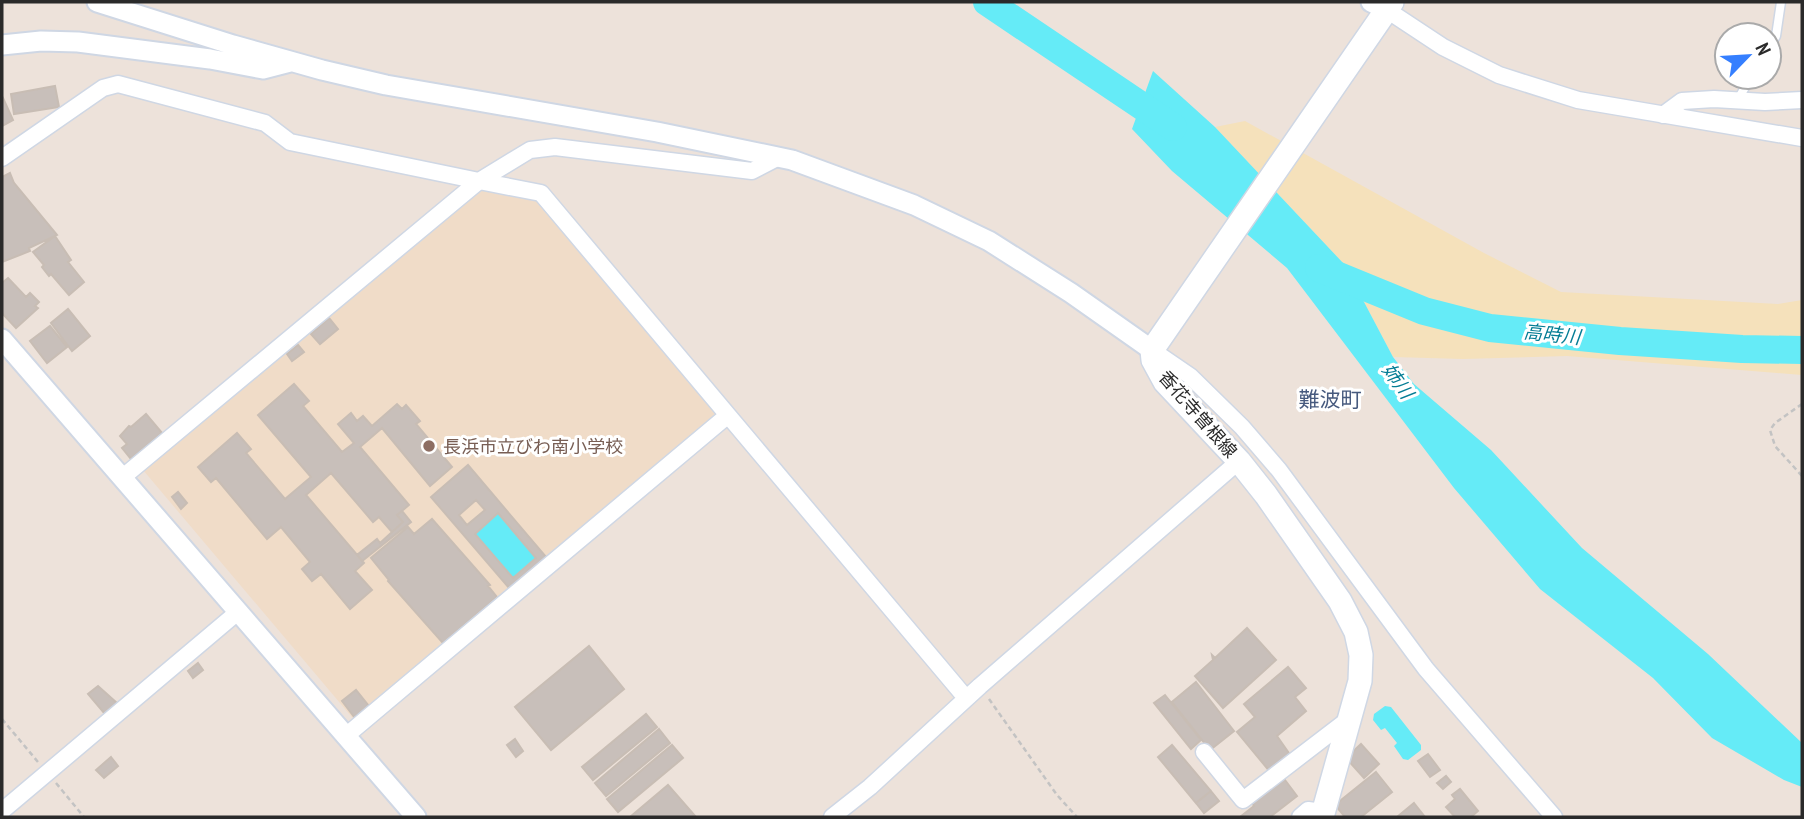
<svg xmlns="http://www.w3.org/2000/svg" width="1804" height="819" font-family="'PT Sans Narrow','Noto Sans JP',sans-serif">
  <rect width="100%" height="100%" fill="#ede2da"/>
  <path fill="#f0dcc8" d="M482,187l53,13 182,212 -1,10 -360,300 -213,-252z"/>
  <path fill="#f5e1bb" d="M1245,121l239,132 77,39 217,12 24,-4v75l-235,-19 -104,3 -70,-2 -49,-93 -129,-137z"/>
  <path fill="#65ebf7" d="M1153,71l62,56 129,137 49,93 21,27 77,66 91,98 126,106 94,89v44l-18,-7 -72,-42 -59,-60 -113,-89 -86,-101 -167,-220 -115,-97 -40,-42z
    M498,513l38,45 -23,20 -38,-44z
    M1385,706l6,1 30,38v5l-13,10 -5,-1 -9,-13 3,-3 -12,-15 -4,2 -8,-10 1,-6z"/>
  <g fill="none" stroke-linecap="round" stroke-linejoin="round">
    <path stroke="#65ebf7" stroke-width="28" d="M987,2l186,125
      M1319,268l105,43 66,17 130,13 122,8 60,1"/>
  </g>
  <path fill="#c8bfba" stroke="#c8bdb4" stroke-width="2" fill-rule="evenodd" d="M55,86l4,21 -45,7 -3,-20z
    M3,98l10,22 -11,6v-27z
    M10,173l4,10 43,52 -28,13 1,3 -28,11v-85z
    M55,236l16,24 -3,2 16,20 -15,13 -18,-21 -2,2 -7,-9 2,-2 -11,-13z
    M8,278l18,19 4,-4 9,9 -4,4 3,2 -22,20 -14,-15v-30z
    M68,309l22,27 -18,15 -21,-28z
    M329,318l9,11 -18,15 -9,-10z
    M50,326l17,21 -20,16 -17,-22z
    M298,345l6,7 -12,9 -5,-7z
    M294,384l15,17 -6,5 39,46 12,-9 -16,-19 13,-11 6,8 6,-5 9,10 25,-22 5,5 4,-4 14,16 -4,3 36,43 -22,19 -48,-58 -22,19 49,58 -12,10 6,7 -11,10 -13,-15 -6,5 -42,-49 -25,22 58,68 -9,8 17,19 -22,19 -29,-35 -9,7 -10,-12 8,-7 -29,-35 -14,12 -51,-61 -5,4 -13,-15 39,-34 14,16 -5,4 39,46 26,-22 -53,-62z
    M146,414l16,19 -31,26 -9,-11 5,-4 -7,-8 9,-10 2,1z
    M468,465l78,92 -36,32 -79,-92zM476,500l9,10 -18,15 -8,-10zM498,513l38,45 -23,20 -38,-44z
    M178,492l9,11 -6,6 -9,-12z
    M402,511l9,11 -49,39 -5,-6 20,-16 3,4 23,-21 -6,-7z
    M432,519l58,66 -2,1 9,11 -54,46 -55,-62 1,-1 -18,-22 37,-31 6,7z
    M1247,628l29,32 -53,48 -28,-32 18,-16 -1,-5 3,3z
    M589,646l35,43 -73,61 -36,-43z
    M198,663l5,7 -10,8 -5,-7z
    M1288,667l18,21 -11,9 11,14 -29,25 14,20 -20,17 -34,-41 18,-15 -11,-13z
    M1196,682l38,49 -24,19 -38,-48z
    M98,686l19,17 -12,11 -17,-20z
    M356,690l13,16 -14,12 -13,-17z
    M1165,695l36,45 -10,9 -37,-46z
    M646,714l11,13 -64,53 -11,-13z
    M659,729l11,14 -64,53 -11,-13z
    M515,739l8,12 -7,6 -9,-12z
    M1361,744l18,20 -15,14 -18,-20z
    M672,745l11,13 -65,54 -11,-13z
    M1172,745l39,46 -15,12 -38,-46z
    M1428,754l12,16 -10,7 -12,-16z
    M111,757l7,9 -14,12 -8,-8z
    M1376,772l16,20 -31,25h-16l-10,-12z
    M1282,776l15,20 -27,21h-30l14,-11 -3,-4z
    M1446,776l5,6 -8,7 -6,-6z
    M668,785l28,32h-66z
    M1460,789l18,22 -7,6h-16l-9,-10 9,-8 -3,-4z
    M1211,791l8,10 -15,12 -8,-10z
    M1414,803l11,14h-28z"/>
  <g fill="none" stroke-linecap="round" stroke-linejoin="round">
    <g stroke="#cfd7e4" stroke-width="11">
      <path id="service" d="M1769,47l7,-11 5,-34
        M1737,101l14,-24"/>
    </g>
    <g stroke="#cfd7e4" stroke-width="19">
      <path id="minor" d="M1387,10l56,37 56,28 79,25 224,38
        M1663,115l19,-14 32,-2 51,3 37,-2
        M2,158l101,-70 15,-4 147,39 25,19 189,39 51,-31 25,-3 197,24 27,-14
        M1152,350l38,26 52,51 37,43 147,199 128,148
        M123,477l356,-296 62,12 425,505
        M347,735l380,-319
        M1204,752l39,48 107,-82
        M2,811l237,-200
        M832,817l38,-30 110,-101 259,-225
        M1300,817l8,-7 15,2"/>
    </g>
    <g stroke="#cfd7e4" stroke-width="23">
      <path id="tertiary" d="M97,2l136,43 89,25 64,15 271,47 135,28 122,45 75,36 82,52 81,57
        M1371,2l16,8
        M2,45l39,-4 37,1 132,17 53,10 27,-7
        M2,339l414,478"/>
    </g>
    <g stroke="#cfd7e4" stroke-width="26">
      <path id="secondary" d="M1322,817l38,-136 1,-26 -5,-23 -16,-31 -74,-106 -27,-34 -74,-79 -12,-22 -1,-10 240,-348"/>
    </g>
    <path stroke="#c3c3c3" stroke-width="2.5" stroke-dasharray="5 3.5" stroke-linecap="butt" d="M1802,404l-27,19 -5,7 5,16 27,30
      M989,699l68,96 20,22
      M2,719l36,43
      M56,783l28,34"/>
    <use href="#service" stroke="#fff" stroke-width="8"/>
    <use href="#minor" stroke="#fff" stroke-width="16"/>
    <use href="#tertiary" stroke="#fff" stroke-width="19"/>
    <use href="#secondary" stroke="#fff" stroke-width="23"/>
  </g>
  <circle fill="#8d6e63" stroke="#fff" stroke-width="2.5" cx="429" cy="446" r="7"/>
  <g text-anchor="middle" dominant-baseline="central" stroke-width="6" stroke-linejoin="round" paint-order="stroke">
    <g font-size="18" fill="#2a2a2a" stroke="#fff">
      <text transform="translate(1198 414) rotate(49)">香花寺曽根線</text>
    </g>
    <g font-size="18" fill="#785e54" stroke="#fff" text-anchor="start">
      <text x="443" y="446">長浜市立びわ南小学校</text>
    </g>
    <g font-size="19" font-style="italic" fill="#057d95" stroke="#fff">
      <text transform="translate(1552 334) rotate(6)">高時川</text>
      <text transform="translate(1398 381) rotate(54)">姉川</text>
    </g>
    <g font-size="21" fill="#475a7e" stroke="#fff">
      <text x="1330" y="399">難波町</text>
    </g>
  </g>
  <rect width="1804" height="819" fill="none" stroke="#2a2a2a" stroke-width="7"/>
  <g transform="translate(1748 56) rotate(65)"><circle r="33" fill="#ffffff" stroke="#aaaaaa" stroke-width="2"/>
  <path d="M0-5L12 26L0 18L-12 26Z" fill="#357fff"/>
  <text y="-10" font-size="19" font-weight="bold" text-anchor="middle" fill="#2a2a2a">N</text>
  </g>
</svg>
